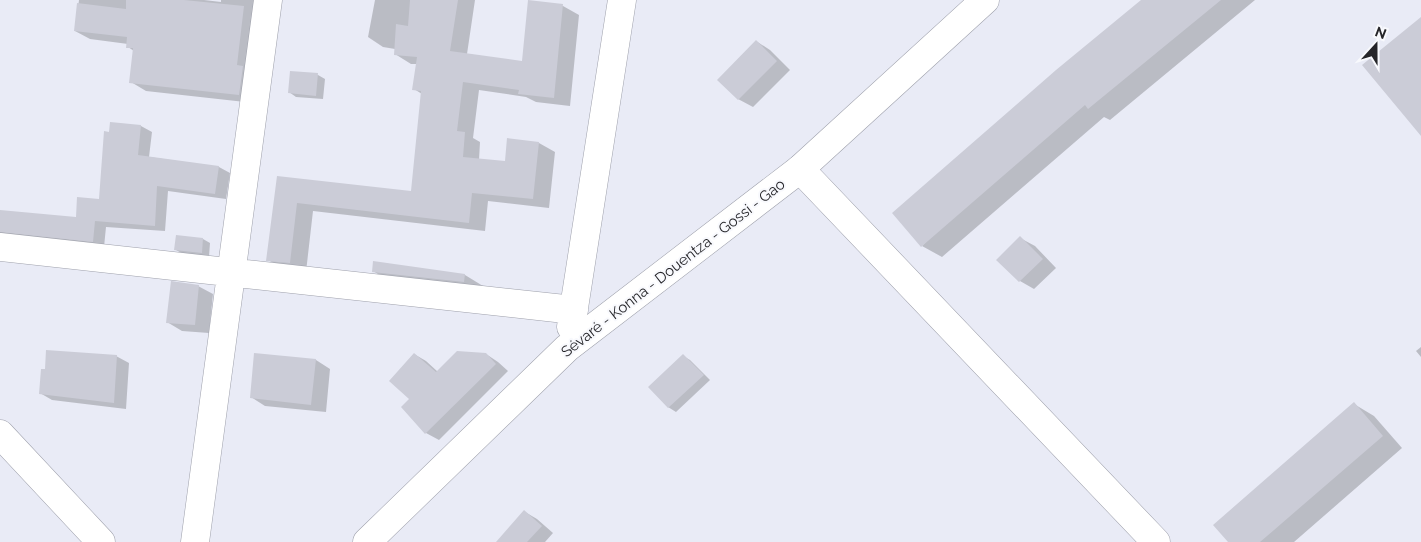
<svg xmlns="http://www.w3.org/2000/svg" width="1421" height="542" font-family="Raleway,sans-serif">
  <rect width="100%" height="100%" fill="#e9ebf6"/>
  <path fill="#0003" d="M79,0h125l17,2v-2h40l-7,103 -108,-12 -15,-9 3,-31 -6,-4v-3l-38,-5 -15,-8z
    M375,0h100l-8,54 56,9 6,-61 34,4 16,9 -9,91 -34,-4 -10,-5 -47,-7 -6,48 7,4 -1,18 27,2 33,-19 16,9 -6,56 -61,-7 -3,30 -172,-20 -7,61 -22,-3 -16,-9 10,-83 134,16 10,-99 -8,-5 3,-25h-6l-16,-10v-5l-12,-2 -15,-10z
    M1143,0h112l-145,120 -6,-3 -162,140 -20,-11z
    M756,41l14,9 20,20 -37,37 -15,-8z
    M291,72l27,3 7,4 -2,20 -27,-2 -7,-5z
    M111,123l30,3 11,6 -3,25 70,10 11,6 -4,26 -58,-8 -3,40 -59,-4 -2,20 -104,-8v-28l77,7 23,-18z
    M1020,238l15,8 21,22 -22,21 -14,-8z
    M203,239l7,4 -1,14 -26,-3 -7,-4z
    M373,271l92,4 18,11 -1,6 -91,-10z
    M198,286l15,8 -4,39 -27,-2 -15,-9z
    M1421,347v10l-5,-6z
    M256,354l60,6 14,9 -4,43 -61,-6 -14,-9z
    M414,354l12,7 12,11 48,-18 12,8 10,9 -69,69 -13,-7 -15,-34z
    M116,356l13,7 -3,46 -74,-9 -12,-7z
    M683,356l7,4 20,20 -34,32 -8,-5z
    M1354,404l20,12 28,32 -108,94h-64z
    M525,512l12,7 16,14 -8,9h-47z"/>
  <path fill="#cbccd7" d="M126,0h58l60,6 -7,59 6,1 -4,29 -110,-12 4,-35h-7l1,-11 -53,-6 3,-28 49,6z
    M410,0h48l-8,51 72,10 6,-61 35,4 -9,94 -36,-4 1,-4 -56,-8 -6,49 8,1 -2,25 42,4 2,-23 32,4 -6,57 -61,-6 -3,30 -172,-20 -7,60 -24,-2 11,-85 134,15 10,-100 -9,-1 5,-33 -23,-2 2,-31 12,2z
    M1141,0h80l-133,109 -3,-4 -164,142 -29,-34 164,-143z
    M1421,17v119l-59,-71z
    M756,40l21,21 -39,39 -21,-20z
    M290,71l28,2 -2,23 -28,-3z
    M110,122l31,3 -3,30 81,11 -4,28 -58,-8 -2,40 -60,-5 -2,21 -93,-10v-22l76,7 1,-20 22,2 5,-68 5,1z
    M176,235l27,3 -1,15 -28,-3z
    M1020,236l23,23 -24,23 -23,-22z
    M373,261l92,13 -1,8 -92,-10z
    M171,281l28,4 -4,40 -29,-2z
    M46,350l71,5 -3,48 -75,-9 2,-25h4z
    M457,351l29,2 10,11 -71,70 -24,-27 8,-8 -20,-18 25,-28 22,19z
    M254,353l62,6 -5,46 -61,-7z
    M683,354l21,21 -36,33 -20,-21z
    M1354,402l29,34 -123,106h-32l-15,-17z
    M524,510l18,16 -15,16h-31z"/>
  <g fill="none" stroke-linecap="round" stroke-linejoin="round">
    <g stroke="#9ea0ab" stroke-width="29">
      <path id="minor" d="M800,169l356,373
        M0,247l574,63
        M571,327l51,-327
        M0,434l101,108
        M195,542l73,-542"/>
    </g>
    <g stroke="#9ea0ab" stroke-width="29">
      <path id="major" d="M367,542l200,-194 233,-179 185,-169"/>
    </g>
    <use href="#minor" stroke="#fff" stroke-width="28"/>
    <use href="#major" stroke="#fff" stroke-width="28"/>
  </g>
  <g text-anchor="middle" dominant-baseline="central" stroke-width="4" stroke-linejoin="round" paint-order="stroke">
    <g font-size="15" fill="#252529" stroke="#f8f9fd">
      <text transform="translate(673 268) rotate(-38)">Sévaré - Konna - Douentza - Gossi - Gao</text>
    </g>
  </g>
  <g transform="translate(1376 45) rotate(21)" stroke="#f8f9fd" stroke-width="4" paint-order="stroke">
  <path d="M0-4L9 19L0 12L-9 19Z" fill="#252529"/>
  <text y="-8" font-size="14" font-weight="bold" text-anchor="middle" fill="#252529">N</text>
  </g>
</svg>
